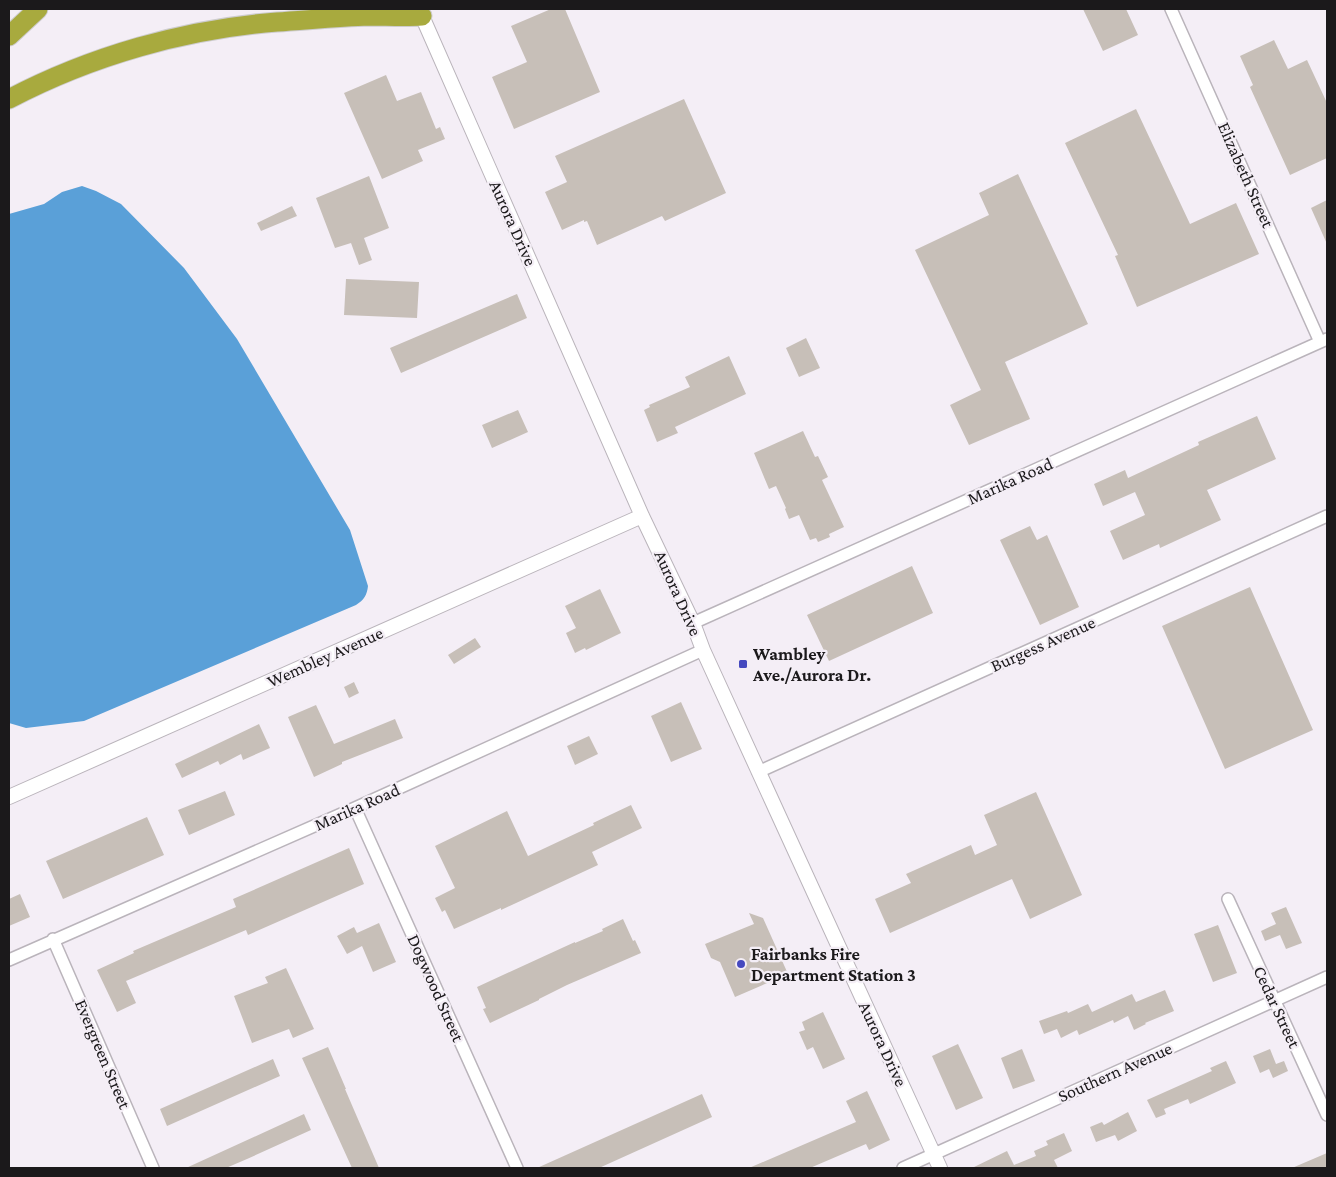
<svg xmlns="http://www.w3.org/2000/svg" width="1336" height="1177" font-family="'Crimson Pro',serif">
  <rect width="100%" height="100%" fill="#f4eef6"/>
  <path fill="#5aa0d8" d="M82,186l14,5 25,13 63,64 53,71 113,191 18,56c-1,9 -4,14 -12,19l-272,116 -58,7 -17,-5v-509l35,-10 18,-12z"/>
  <path fill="#c7bfb8" d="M551,9h14l35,83 -86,37 -22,-52 35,-15 -16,-36z
    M1083,9h43l12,26 -35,16z
    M1274,40l14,29 19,-9 20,43v55l-37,17 -40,-88 3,-2 -13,-29z
    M386,75l11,26 24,-9 15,37 4,-2 5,12 -27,11 5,11 -41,18 -38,-86z
    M684,99l42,94 -61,28 -3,-5 -65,29 -10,-24 -3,1v-2l-22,10 -17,-38 22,-10 -12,-26z
    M1136,109l54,115 46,-21 23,51 -122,53 -22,-51 3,-1 -53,-112z
    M1018,174l70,150 -83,38 25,57 -61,26 -19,-40 31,-15 -66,-140 74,-35 -10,-22z
    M369,176l20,52 -25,10 8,22 -13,5 -8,-22 -16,5 -19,-50z
    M1327,200v44l-16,-36z
    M292,206l5,10 -36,15 -4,-8z
    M346,279l73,3 -2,36 -73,-3z
    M517,294l10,24 -126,55 -11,-25z
    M806,338l14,30 -21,9 -13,-29z
    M729,356l17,38 -71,33 3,6 -21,9 -13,-32 6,-3 -1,-2 41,-18 -5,-10z
    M518,410l10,22 -36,16 -10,-23z
    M1257,416l19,43 -69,31 14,30 -61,28 -1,-4 -36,16 -13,-29 35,-16 -10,-23 -32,14 -9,-22 31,-14 3,8 71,-33 -1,-3z
    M803,431l12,26 3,-1 10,21 -6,3 22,47 -15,7 1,3 -12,5 -2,-4 -6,2 -11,-25 -10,4 -4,-10 1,-1 -10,-22 -7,3 -15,-36z
    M1030,526l7,14 10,-5 32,72 -39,18 -40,-85z
    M912,566l21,47 -104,48 -22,-46z
    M1250,587l63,143 -88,39 -63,-143z
    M600,589l21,44 -35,17 -1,-2 -10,5 -9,-20 10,-5 -11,-22z
    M475,638l6,9 -27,17 -6,-9z
    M354,682l5,11 -10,5 -5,-11z
    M681,702l21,47 -31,13 -20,-46z
    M316,705l18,39 61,-25 8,19 -61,24v2l-28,13 -26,-60z
    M259,724l11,24 -27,12 -2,-6 -21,11 -2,-4 -36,17 -7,-14z
    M589,736l9,18 -23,11 -8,-19z
    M225,791l10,24 -46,20 -11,-25z
    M1036,792l46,103 -52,24 -18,-40 -122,54 -15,-34 36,-16 -5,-9 65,-29 4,10 22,-10 -13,-30z
    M631,805l11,23 -50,24 6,13 -97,45v-2l-47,21 -9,-19 -3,2 -7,-14 20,-10 -20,-42 72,-35 21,45 66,-31 -1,-2z
    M147,817l17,38 -101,44 -17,-38z
    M349,848l15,36 -116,51 -2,-5 -120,51 10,22 -19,9 -20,-42 37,-17 -1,-2 103,-44 -3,-8z
    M20,894l10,23 -21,9v-27z
    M1286,907l16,36 -16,6 -6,-14 -15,6 -4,-10 15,-7 -5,-11z
    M749,913l14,5 25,56 -53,23 -15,-35 -9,-4 -6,-14 49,-20z
    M623,919l10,22 2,-1 6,13 -74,32 -28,14v1l-49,23 -7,-14 3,-1 -9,-21 98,-45v1l28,-12 -1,-2z
    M379,923l17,39 -23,10 -11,-26 -15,8 -10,-18 17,-9 3,6z
    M1218,925l19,48 -24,9 -19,-48z
    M286,968l28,61 -21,9 -4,-9 -37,14 -18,-47 34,-13 -3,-6z
    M1165,990l9,21 -29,12 1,1 -12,6 -6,-14 -14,7 -1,-3 -34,15 -2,-5 -16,8 -4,-9 -13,5 -5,-13 28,-10 1,2 20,-9 4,8 40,-18 4,8z
    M823,1012l22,47 -22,10 -10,-22 -6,3 -8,-18 6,-2 -3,-8z
    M958,1044l25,54 -27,12 -24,-54z
    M328,1047l18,42h-1l34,79h-27l-50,-110z
    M1022,1049l13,32 -22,8 -12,-31z
    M1270,1049l6,15 8,-3 4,10 -15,7 -4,-9 -9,4 -7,-17z
    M273,1059l7,17 -113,50 -7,-17z
    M1226,1061l10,22 -46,21 -2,-5 -24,10 2,5 -10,4 -9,-18 65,-29 -2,-3z
    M867,1091l23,49 -21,10 -3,-6 -56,24h-61l107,-46 -10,-21z
    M702,1094l10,23 -113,51h-62z
    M1128,1112l9,19 -19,10 -3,-6 -19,7 -6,-15 12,-5 2,3z
    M304,1114l7,16 -64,29 -21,9h-40z
    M1064,1133l8,18 -18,9 4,8h-86l35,-17 7,14 22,-9 -2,-5 14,-6 -2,-4z
    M1327,1153v15h-35z"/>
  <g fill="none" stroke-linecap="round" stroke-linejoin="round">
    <g stroke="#bab4bb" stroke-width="14">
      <path id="minor" d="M1171,9l149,333
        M693,623l634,-284
        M758,772l569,-256
        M355,808l162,360
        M1228,899l99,216
        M53,939l100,229
        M9,960l346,-152 348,-158
        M903,1168l424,-191"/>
    </g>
    <g stroke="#bab4bb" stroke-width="16">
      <path id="tertiary" d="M422,16l220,500 51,107 10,27 237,518
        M9,797l633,-281"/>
    </g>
    <g stroke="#cdcccd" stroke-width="21">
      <path id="trunk" d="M9,36l29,-27
        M9,99c82,-43 176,-70 268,-77 31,-2 61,-5 92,-6 17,0 35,1 53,0"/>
    </g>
    <use href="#minor" stroke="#fff" stroke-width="11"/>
    <use href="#tertiary" stroke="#fff" stroke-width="14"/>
    <use href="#trunk" stroke="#a8aa3e" stroke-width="19"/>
  </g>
  <g fill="#4549bf" stroke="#f4eef6" stroke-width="2">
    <rect x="738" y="659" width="10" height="10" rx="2.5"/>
    <circle cx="741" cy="964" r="5"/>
  </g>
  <g text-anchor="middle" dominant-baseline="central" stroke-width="4.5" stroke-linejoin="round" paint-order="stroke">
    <g font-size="18" fill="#1b191b" stroke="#f4eef6">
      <text transform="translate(1246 175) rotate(66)">Elizabeth Street</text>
      <text transform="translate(513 223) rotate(66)">Aurora Drive</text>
      <text transform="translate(1010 481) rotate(-24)">Marika Road</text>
      <text transform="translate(678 593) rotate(66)">Aurora Drive</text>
      <text transform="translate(1043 644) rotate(-24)">Burgess Avenue</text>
      <text transform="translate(325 657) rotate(-24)">Wembley Avenue</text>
      <text transform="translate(357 807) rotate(-24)">Marika Road</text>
      <text transform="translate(436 988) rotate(66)">Dogwood Street</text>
      <text transform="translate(1277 1007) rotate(65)">Cedar Street</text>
      <text transform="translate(883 1044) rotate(65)">Aurora Drive</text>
      <text transform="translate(103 1054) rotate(67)">Evergreen Street</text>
      <text transform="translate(1115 1072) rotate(-24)">Southern Avenue</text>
    </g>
    <g font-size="18" font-weight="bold" fill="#1b191b" stroke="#f4eef6" text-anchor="start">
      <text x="753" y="654">Wambley<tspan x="753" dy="21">Ave./Aurora Dr.</tspan></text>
      <text x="751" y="954">Fairbanks Fire<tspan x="751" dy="21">Department Station 3</tspan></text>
    </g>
  </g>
  <rect width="1336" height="1177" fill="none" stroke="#1b191b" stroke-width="20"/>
</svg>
